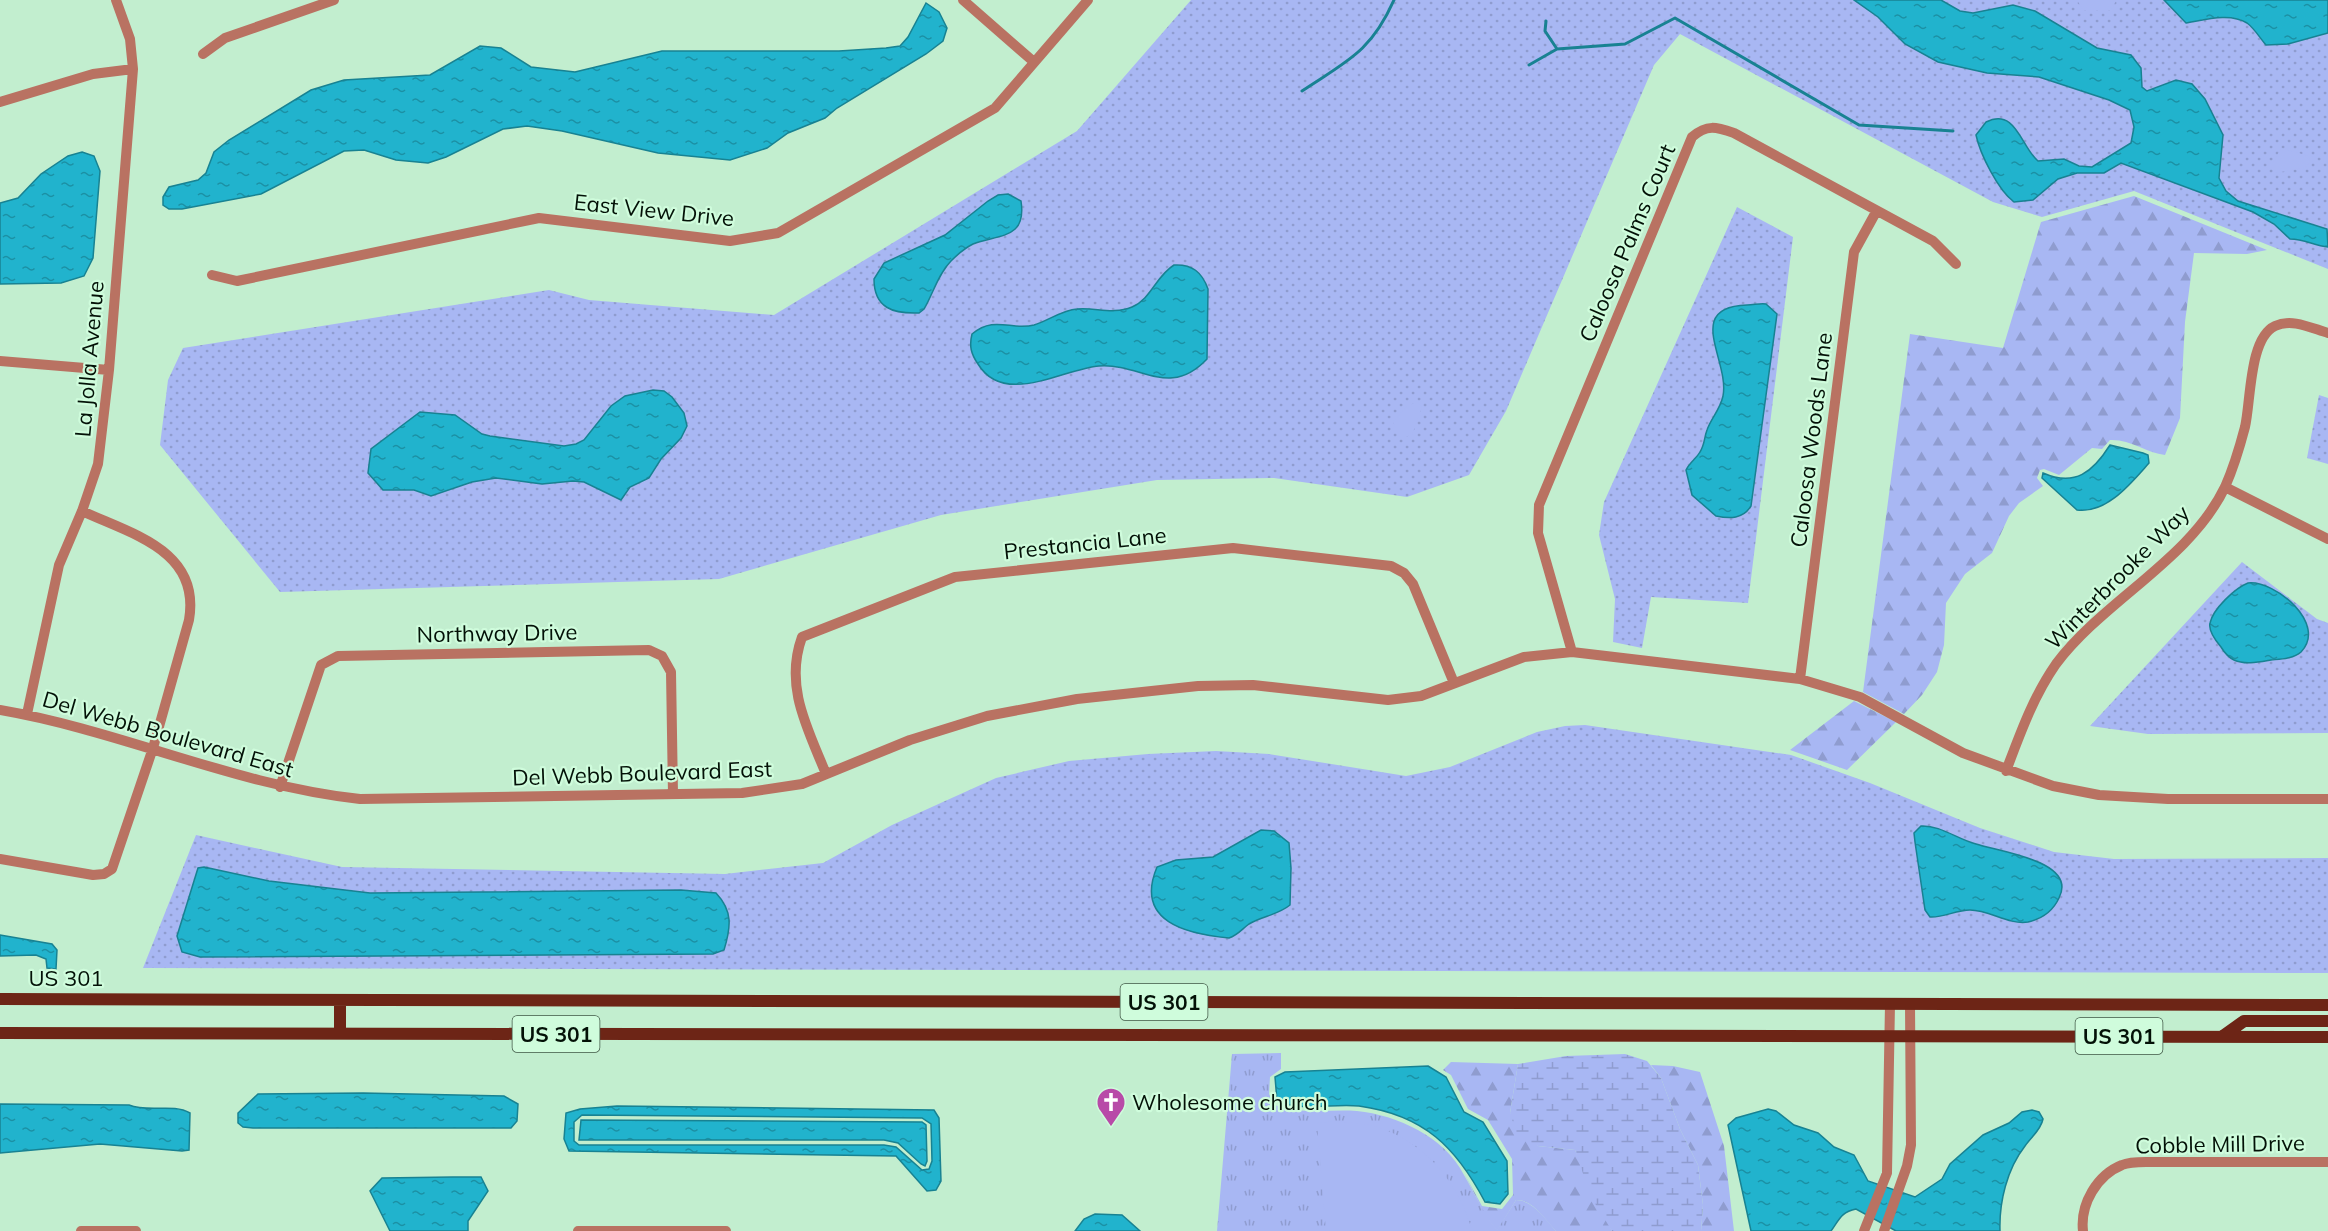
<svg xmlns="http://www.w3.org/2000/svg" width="2328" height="1231" font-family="Mulish,sans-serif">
  <defs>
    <pattern id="grass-dots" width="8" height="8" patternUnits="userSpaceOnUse" patternTransform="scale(1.5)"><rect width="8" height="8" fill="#a8b7f3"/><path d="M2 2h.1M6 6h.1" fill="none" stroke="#8f9ccf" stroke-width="1.8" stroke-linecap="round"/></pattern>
    <pattern id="forest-firs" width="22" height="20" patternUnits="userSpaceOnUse" patternTransform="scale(1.5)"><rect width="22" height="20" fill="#a8b7f3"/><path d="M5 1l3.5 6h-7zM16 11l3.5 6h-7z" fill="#8f9ccf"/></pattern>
    <pattern id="wetland-marsh" width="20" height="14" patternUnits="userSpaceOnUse" patternTransform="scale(1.5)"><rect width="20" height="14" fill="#a8b7f3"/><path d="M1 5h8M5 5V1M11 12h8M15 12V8" fill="none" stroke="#8f9ccf"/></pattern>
    <pattern id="park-tufts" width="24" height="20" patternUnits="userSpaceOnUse" patternTransform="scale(1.5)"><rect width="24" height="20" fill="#a8b7f3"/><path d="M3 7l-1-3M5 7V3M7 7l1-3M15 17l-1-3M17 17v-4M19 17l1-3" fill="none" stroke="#8f9ccf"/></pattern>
    <pattern id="water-ripples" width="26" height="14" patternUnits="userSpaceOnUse" patternTransform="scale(1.5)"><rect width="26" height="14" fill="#21b3cd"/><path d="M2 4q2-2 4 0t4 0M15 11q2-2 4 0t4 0" fill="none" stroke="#1b90a4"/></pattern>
  </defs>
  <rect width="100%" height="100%" fill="#c2eecf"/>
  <path fill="url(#grass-dots)" d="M1191,0h1137v269l-194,-78 -92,26 -49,-15 -313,-168 -26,31 -148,346 -37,64 -62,22 -133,-19 -117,2 -216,35 -222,64 -439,13 -120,-147 8,-65 15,-32 366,-58 40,10 185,15 303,-184z
    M1737,207l56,30 -45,366 -97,-6 -9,51 -29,-6 2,-43 -16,-64 5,-33z
    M2319,395l9,3v66l-21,-6z
    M2242,562l75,57 11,4v110l-180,1 -58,-8z
    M1585,725l206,30 79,28 110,45 74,24 60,7 214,-1v115l-2185,-5 53,-133 146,32 383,7 98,-11 69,-38 104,-47 73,-17 79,-7 68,-3 53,3 137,22 44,-9 87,-35 28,-6z"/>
  <path fill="url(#forest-firs)" d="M2134,196l133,54 -20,4 -53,-1 -9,69 -5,96 -15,37c-18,-2 -35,-16 -55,-15l-8,9 -10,-1 -33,27 -15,-6 -4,1 -3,8 6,8 -24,17 -10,13 -17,37 -27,21 -19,29 -2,42 -7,27 -15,23 -18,19 -41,-22 47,-358 93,14 38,-126z
    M1854,701l42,21 -49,48 -57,-20z
    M1451,1062l67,2 -8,49 28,33 37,4 37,81h-56c-11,-11 -23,-32 -40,-31l-19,31 -12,-16 -21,-42 18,33 20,3 11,-14 -1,-36 -24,-39 -20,-11 -17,-34 -8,-5z
    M1651,1065l22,1 27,6 24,74 10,85h-33l2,-26 -5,-40 -18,-36 -19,-51z"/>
  <path fill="url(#wetland-marsh)" d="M1625,1054l22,7 14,17 19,51 18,36 5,40 -2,26h-89l-21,-34 -16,-47 -37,-4 -20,-8 -8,-25 8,-49 48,-8z"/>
  <path fill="url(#park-tufts)" d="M1281,1053v16l-11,8 -1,17 6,11c26,10 54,4 82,6 40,4 88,26 107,64 11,19 19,38 33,55l19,-30c17,0 29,19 40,31h-339l15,-177z"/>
  <path fill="#a8b7f3" d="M2077,0h38l1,1 -5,9h-28z
    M2281,148l28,8 1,7 -6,5 -29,5 -2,-10z
    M1417,402l5,5 -10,28 -8,2 -8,-8 -3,-7 14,-16z
    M1337,1121c12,2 25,2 37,5 49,14 86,57 98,105h-146l-9,-108z"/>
  <path fill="url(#water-ripples)" stroke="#188292" stroke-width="1.5" fill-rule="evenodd" d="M1854,0h87l19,11 13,2 40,-8 22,6 62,37 34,7 10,13 1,19 5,4 29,-11 16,4 13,15 18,36 -4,43 7,13 12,10 89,28 1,18c-14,-1 -23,-8 -38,-8l-16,-15 -21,-12 -132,-49 -17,10h-27l-19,6 -25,21 -19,2c-16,-12 -34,-48 -38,-67l10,-13c30,-15 35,25 52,39l26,-2 15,7 13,1 39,-24 3,-16 -4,-17 -21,-10 -70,-23 -52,-4 -49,-11 -33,-18 -27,-27z
    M2164,0h164v33l-40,11 -22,1c-6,-7 -12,-17 -19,-22 -17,-11 -43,-3 -61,0z
    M926,3l13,9 8,16 -4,13 -17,13 -89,54 -12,10 -37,15 -21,15 -37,12 -72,-7 -96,-22 -35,-5 -24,3 -57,28 -18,6 -32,-3 -32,-10 -20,1 -83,43 -79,15h-13l-6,-4v-8l6,-10 29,-7 8,-7 8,-21 15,-12 82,-50 33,-10 86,-5 50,-29 21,2 30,19 44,5 87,-21h177l47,-3 14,-2 8,-9z
    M82,152l12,4 6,15 -7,87 -9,18 -23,7 -61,1v-81l18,-5 23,-24 27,-18z
    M1008,194l13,7c6,39 -23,33 -48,43 -8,4 -15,10 -22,17 -13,13 -18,33 -27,48l-5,4c-26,1 -45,-5 -45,-34l10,-16 61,-28 43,-34 10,-6z
    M1174,265c18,-1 28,7 34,24l-1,70c-38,40 -65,4 -108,7 -36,3 -95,41 -121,-2 -7,-10 -9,-18 -6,-30 23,-19 39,-3 62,-9 14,-4 28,-15 43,-16 18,-2 36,6 55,-2 19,-8 24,-31 42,-42z
    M1766,304l11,10 -26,192c-8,13 -21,13 -35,10l-24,-21 -6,-25c4,-8 10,-11 14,-18 5,-8 4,-14 7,-22 4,-12 13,-20 16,-34 7,-35 -40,-89 24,-91 7,0 13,-2 19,-1z
    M653,390l11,1 8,6 12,16 3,13 -6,12 -20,21 -12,19 -19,9 -9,13 -37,-18 -11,-1 -31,3 -46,-6 -24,4 -41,14 -17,-6h-31l-15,-17 3,-24 49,-37 35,3 27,19 8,2 74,10 12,-2 8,-4 27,-34 14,-10z
    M2110,445l33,8 5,2 1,8c-17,19 -42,51 -72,47l-35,-32 1,-5c32,14 50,-1 67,-28z
    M2248,583c27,-3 80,41 53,69 -8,7 -20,7 -30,8 -12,2 -26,5 -37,0 -6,-3 -10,-8 -13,-13 -5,-6 -13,-16 -11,-24 3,-14 25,-35 38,-40z
    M1921,826c19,-1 36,13 55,18 24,8 102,17 83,54 -6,13 -18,21 -31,24 -20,3 -38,-12 -58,-12 -14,0 -27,8 -40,7l-5,-7 -10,-68 -1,-9z
    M1261,830l13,1 15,12 2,25 -1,37c-12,10 -28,11 -41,19 -7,5 -11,11 -20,14 -42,-4 -95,-16 -72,-71l19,-7 37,-3z
    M204,867l65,14 101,12 311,-3 35,3c17,18 15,34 8,57l-11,4 -513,3 -18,-5 -5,-16 21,-68z
    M0,935l52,9 5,6 -1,19 -9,-1 -1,-9 -10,-4 -36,1z
    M1428,1066l18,11 18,35 19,10 24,39 1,33 -8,10 -15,-2c-29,-55 -61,-87 -126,-96 -27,-3 -56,6 -82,-5l-2,-24 10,-5z
    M363,1093l141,3 14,8 -1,17 -6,7h-258l-10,-1 -5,-4v-10l20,-19z
    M0,1104l129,1c20,8 43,-2 61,8l-1,37 -7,1 -82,-7 -100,9z
    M617,1106l317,4 5,8 2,63 -5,9 -9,1 -31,-35 -327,-5 -5,-12 2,-26 14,-4zM582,1115l340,3 9,6 1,37 -3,8 -7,1 -26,-23 -12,-2h-305l-5,-4v-19z
    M1768,1109l8,2 18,14 24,8 16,14 20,8 14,26 47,16 27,-18 8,-15 33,-29 26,-12 13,-11 10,-2 7,2 4,7c-2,11 -12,18 -18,27 -18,23 -26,56 -25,85h-104l-40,-22c-15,3 -17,11 -25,22h-80l-23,-106 8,-7z
    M581,1120l341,2 4,3 1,36 -2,5 -4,-2 -23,-21 -14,-3h-305z
    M453,1177h28l7,14 -20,30v10h-78l-20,-40 12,-13z
    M1095,1214l27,1 18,16h-65l9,-12z"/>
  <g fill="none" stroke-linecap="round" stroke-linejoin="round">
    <path stroke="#188292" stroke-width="3" d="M1546,21l-1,10 12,18
      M1529,65l28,-16 68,-5 50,-26 184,107 94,6
      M1302,91c45,-30 69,-39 92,-91"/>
    <path stroke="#b97262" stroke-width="10" d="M963,0l71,62
      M203,54l22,-16 109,-38
      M0,102l93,-28 40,-5
      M212,275l25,6 302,-63 191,23 48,-8 217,-125 93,-108
      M0,361l109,9
      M2225,487l103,52
      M1572,652l-34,-119 1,-28 153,-368c15,-13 24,-10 42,-4l199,108 23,23
      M1800,679l54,-427 22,-40
      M0,710c122,21 237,76 360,89l382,-6 60,-9 108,-44 77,-24 90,-17 121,-13 55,-1 135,15 33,-4 103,-39 48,-5 228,27 60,18 103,56 90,33 46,9 69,4h160
      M27,714l32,-149 23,-54 16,-47 11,-94 24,-301 -3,-30 -14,-39
      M2006,771c14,-37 27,-74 50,-107 48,-64 134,-104 169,-177 8,-18 15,-41 20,-60 6,-26 4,-89 30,-101 17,-8 36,2 53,7
      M826,774c-18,-45 -42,-87 -24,-137l153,-60 278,-29 158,18 13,7 9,11 41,99
      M280,787l41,-122 17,-9 311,-6 13,6 9,16 2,122
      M0,859l93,16 11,-1 8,-5 41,-121 36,-128c12,-70 -58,-86 -107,-109
      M81,1231h55
      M578,1231h148
      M1864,1231l23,-58 3,-169
      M1884,1231l23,-65 4,-21 -1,-141
      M2083,1231c-3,-27 14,-56 39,-66 7,-3 16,-3 24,-3h182"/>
    <path stroke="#6d2516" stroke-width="12" d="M0,999l2328,6
      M0,1033l2328,4
      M340,1033v-33
      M2223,1036l21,-15h84"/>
  </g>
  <defs>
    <g id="church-pin" transform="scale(1.5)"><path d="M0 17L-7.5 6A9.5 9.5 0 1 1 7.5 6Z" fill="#b84aa8" stroke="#cffcdc"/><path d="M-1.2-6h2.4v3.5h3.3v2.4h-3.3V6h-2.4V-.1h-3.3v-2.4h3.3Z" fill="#fff"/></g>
  </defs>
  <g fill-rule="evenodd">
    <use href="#church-pin" x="1111" y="1102"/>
  </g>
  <g text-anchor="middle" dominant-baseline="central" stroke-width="4.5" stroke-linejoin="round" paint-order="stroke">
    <g fill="#cffcdc" stroke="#405847" stroke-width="1.5">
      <rect x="1120.5" y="984" width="87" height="36" rx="4.5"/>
      <rect x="512.5" y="1016" width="87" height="36" rx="4.5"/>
      <rect x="2075.5" y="1018" width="87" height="36" rx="4.5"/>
    </g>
    <g font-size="21" font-weight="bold" fill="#031107">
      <text x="1164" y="1002">US 301</text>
      <text x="556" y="1034">US 301</text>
      <text x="2119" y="1036">US 301</text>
    </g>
    <g font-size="22" fill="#031107" stroke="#cffcdc">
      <text transform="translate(654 210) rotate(6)">East View Drive</text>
      <text transform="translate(1627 243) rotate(-67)">Caloosa Palms Court</text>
      <text transform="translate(89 359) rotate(-85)">La Jolla Avenue</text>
      <text transform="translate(1811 440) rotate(-83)">Caloosa Woods Lane</text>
      <text transform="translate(1085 543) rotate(-6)">Prestancia Lane</text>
      <text transform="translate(2117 577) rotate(-45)">Winterbrooke Way</text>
      <text transform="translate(497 633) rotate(-1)">Northway Drive</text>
      <text transform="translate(168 734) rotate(16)">Del Webb Boulevard East</text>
      <text transform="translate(642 773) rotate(-2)">Del Webb Boulevard East</text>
      <text x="66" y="978">US 301</text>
      <text transform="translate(2220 1144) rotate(-1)">Cobble Mill Drive</text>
    </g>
    <g font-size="22" fill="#031107" stroke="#cffcdc" text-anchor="start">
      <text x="1132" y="1102">Wholesome church</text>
    </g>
  </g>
</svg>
